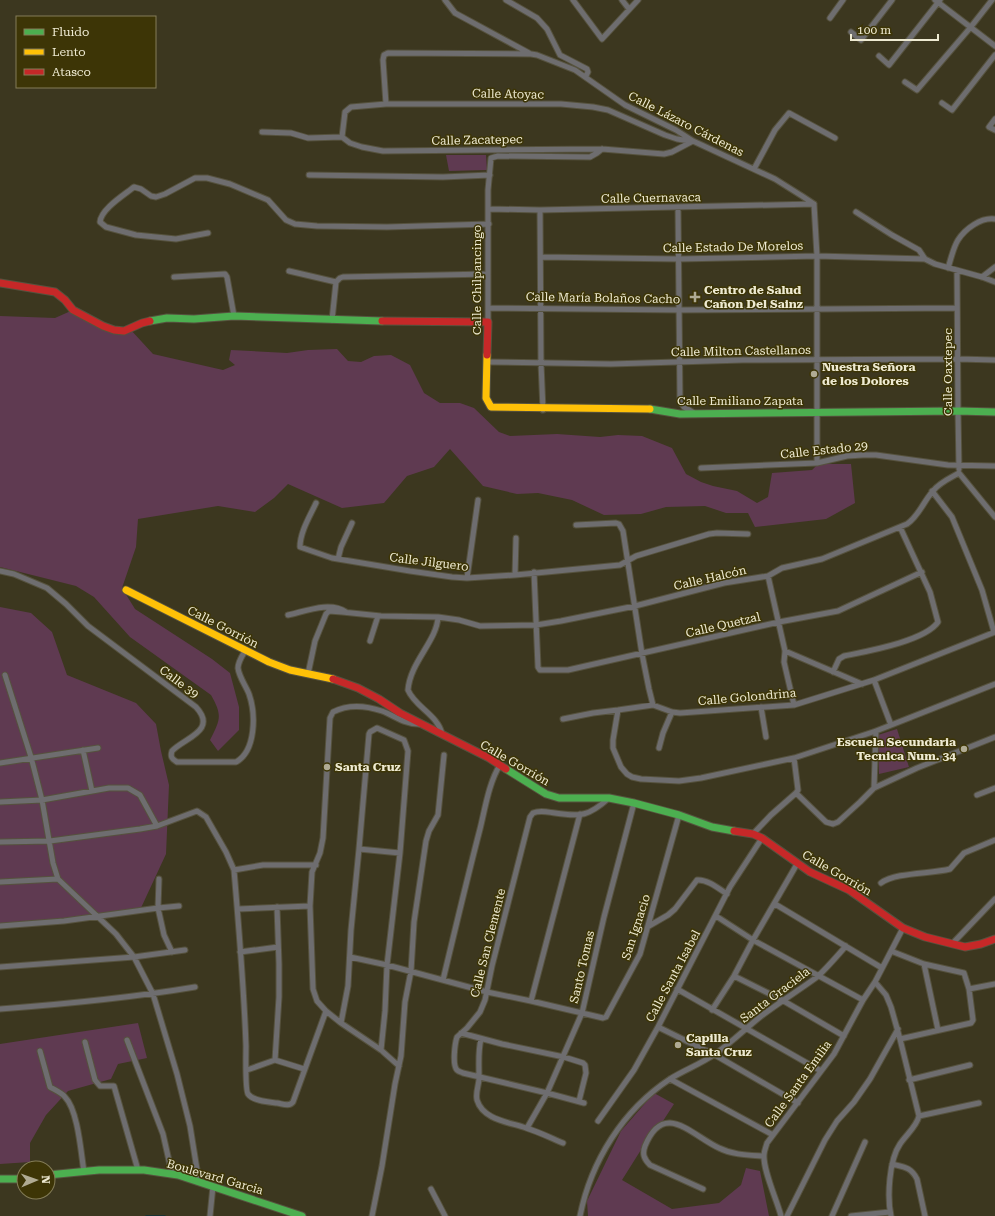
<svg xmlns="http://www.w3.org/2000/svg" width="995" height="1216" font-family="'Roboto Serif',serif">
  <rect width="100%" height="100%" fill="#3c371f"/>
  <path fill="#5f3a51" d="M446,155h40l1,15 -38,1z
    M73,310l30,16 27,3 23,25 70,16 12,-5 -6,-5 2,-10 56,3 21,-3 29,-1 11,12 13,1 13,-6 17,-1 19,10 14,28 16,10h20l14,5 25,24 11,4 47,-2 43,3 18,-2 24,1 30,12 14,26 15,8 12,4 24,5 20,12 11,-6 4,-24 40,-3 6,-6h33l4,39 -29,16 -71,8 -7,-14h-22l-21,-7 -39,1 -25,7 -37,1 -32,-15 -34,-7 -21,1 -34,-8 -33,-37 -16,18 -27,9 -23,27 -42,5 -54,-24 -14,14 -19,14 -37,-6 -80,13 -2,28 -14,41 13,21 77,50 18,14 9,34v23l-21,21 -8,-11c10,-20 13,-24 1,-45l-81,-58 -36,-40 -18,-11 -76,-19v-251l55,2z
    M0,607l31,6 21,19 15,43 69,28 20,21 5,27 8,34 -3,69 -26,56 -140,18z
    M897,729l12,38 -30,7 -1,-39z
    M138,1023l9,35 -29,6 -7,15 -43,12 -22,24 -16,28v19l-30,2v-120z
    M654,1093l20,11 -11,17 -7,5 -34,54 50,29 47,-6 22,-18 5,-17 14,3 9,45h-181l-1,-15 34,-70z"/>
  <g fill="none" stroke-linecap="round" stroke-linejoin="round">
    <path stroke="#0e3239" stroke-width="1.5" d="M146,1216h19"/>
    <g stroke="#56523e" stroke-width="7">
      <path id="street" d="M445,0l10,13 74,40
        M506,0l31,18 10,11 13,26 27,14 1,3 -2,4
        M573,0l29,39 36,-39
        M622,0l7,9
        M935,0l60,46
        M830,18l13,-18
        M851,32l10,8 31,-40
        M879,56l10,9 51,-65
        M905,82l12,8 53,-62 22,-28
        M942,103l10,7 43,-55
        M386,104l-3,-44 1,-5 4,-2 143,1 6,1 38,15 50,35 51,25 17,11 82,38 27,17 12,8
        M995,119l-6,8 6,3
        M262,132l29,1 17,5 34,-1 8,6 12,4 21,4 219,-2 62,5 8,-2 21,-11
        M342,137l3,-25 6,-5 35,-3h175l32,3 15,3 57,25 12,4 13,2
        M754,169l21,-39 14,-17 46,25
        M309,175l134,2 47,-2
        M814,204l3,52v207
        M678,207l2,194 4,6 10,6
        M489,209l51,1 274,-6
        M540,210l1,153 2,47
        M856,212l36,23 27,15 6,9 10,5 47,13 13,5
        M208,233l-32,6 -40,-4 -30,-8 -6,-5c1,-13 24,-27 34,-35l7,2 10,7 5,1 9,-3 30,-16h12l23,6 38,16 18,20 9,4 22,2 70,1 102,-3
        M541,257l137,2 139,-3 108,3
        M948,268c3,-9 5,-20 10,-28 7,-11 23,-23 37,-21
        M289,271l47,11
        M957,271l1,140 1,58
        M174,277l51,-3 2,3 7,39
        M982,277l13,-10
        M336,282l4,-4 3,-1 145,-3
        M488,308l191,2 278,-2
        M332,320l4,-38
        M488,322v-132l3,-32 7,-2 92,1 7,-4 5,-4
        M488,362l123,2 132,-4 215,-1 37,1
        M701,468l116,-5 30,-7 16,-1h13l72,10 47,1
        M959,473l36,44
        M932,491l20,26 30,73 12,42
        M316,503c-6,13 -16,29 -16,44l32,11 78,13 42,6 15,1 48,-3 105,-10 16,-9 73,-22 8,-1 31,1
        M576,525l40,-2 3,1 4,7 19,123 7,35 4,16
        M338,559l3,-12 11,-24
        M0,571l14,3 33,14 19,16 22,22 108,81c22,24 -12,31 -24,44 -2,6 0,8 5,11h59c20,-11 20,-48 13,-68 -3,-8 -10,-17 -11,-26 0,-6 4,-12 7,-17
        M534,572l4,95 2,3h28l211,-48 59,-11 84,-39
        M515,575l1,-37
        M768,576l17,75 -1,11 10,43
        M467,578l11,-78
        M288,615c18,-4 42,-14 58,-3
        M438,617c-1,24 -28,45 -30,73 7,17 30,25 34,44
        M370,641l8,-25
        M785,651l77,33
        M833,672l6,-13 5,-3c24,-5 81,-15 94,-34l-8,-30 -30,-65
        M308,674l7,-33 11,-27 3,-3 13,1 39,4 57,1 21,3 21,6 56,-1 25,-4 74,-15 89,-23 44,-7 14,-8 40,-9 85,-35c12,-8 16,-22 26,-33 6,-8 17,-13 26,-18
        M5,675l26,82 11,43 11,63 5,16 58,55 18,23 19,37 24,80 13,52 9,56
        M874,680l17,45
        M761,707l5,30
        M618,710l-5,30v8l8,19 6,7 5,3 9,2 38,2 22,-3 93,-20 82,-27 119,-47
        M563,719l30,-6 25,-3 35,-5 19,7 8,1 114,-8 80,-25 121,-48
        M659,748l4,-15 9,-21
        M83,750l9,41
        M0,763l98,-15
        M874,788l2,-57
        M796,793l30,29 7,2 5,-2 22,-20 14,-14 43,-20 78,-31
        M977,795l18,-7
        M0,802l42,-2 67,-12h19l12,7 17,31
        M753,834l18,-19 25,-22 2,-3 -4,-32
        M0,842l50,-1 90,-12 17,-3 40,-15 9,6 20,35 8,18c5,59 10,117 12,176 0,8 -1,44 2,48 5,7 21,8 29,9 6,1 12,4 16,-1l33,-91
        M359,849l41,4
        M234,870l29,-5h53
        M0,882l58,-3
        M881,883c15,-11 50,-9 69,-14l14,-16 31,-13
        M775,904l107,64
        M238,909l72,-3
        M716,916l37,24 110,60
        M0,926l64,-5 94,-13 1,-29
        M649,926l19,-11 7,-6 22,-29c10,-1 21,8 30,14
        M952,944l43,-45
        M891,951l33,13 40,9 5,16 4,31 -2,3 -71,16
        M172,952l-8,-17 -6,-27 21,-2
        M240,952l38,-5
        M350,957l37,8 100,27 44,9 72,17 3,-1 34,-63 39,-139
        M924,964l14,66
        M0,967l134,-10 51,-7
        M734,976l48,24 62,36
        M443,980c12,-50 24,-101 37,-151 5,-20 9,-47 20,-64
        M875,982l11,13 5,12 9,32 19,77c-2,10 -13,19 -19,28 -11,16 -13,53 -9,72
        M677,989l144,82
        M969,989l26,-5
        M531,1001l49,-187
        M0,1009c66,-5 130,-11 195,-22
        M712,1010l22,-34 19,-36 44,-76
        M341,1023l7,-37 3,-56 8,-81 10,-115 1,-2 7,-4 27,12 4,11 -8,102 -13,112 -2,46 -4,39
        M658,1027l57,28 83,48
        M461,1033l41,11 62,13 19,6 2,2 1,8 -7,28
        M481,1039c-3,12 -2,23 -2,36 1,9 -4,16 -2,25 6,20 32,22 49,28 13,4 25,10 37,15
        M127,1040l36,94 9,40
        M85,1042l10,38 5,6h14l24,84
        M40,1051l10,36c5,3 12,6 15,10 13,13 16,56 19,75
        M275,1060l4,-63v-33l-2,-57
        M275,1060l29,9
        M399,1066l-18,-16 -40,-27 -15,-12 -9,-10 -4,-12 -3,-83 2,-34 8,-19 3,-15 7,-120 3,-6c15,-8 34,-6 49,-1 13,5 24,14 38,13
        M247,1070l28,-10
        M670,1079l103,56
        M909,1080l61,-15
        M584,1103l-37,-10 -84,-20c-2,-1 -4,-1 -6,-3 -5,-5 -2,-27 0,-33l10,-9 13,-16 5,-12 7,-34 38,-149 3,-4c7,-3 14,-1 22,0 26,4 34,3 54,-15
        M919,1116l60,-13
        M598,1121l36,-51 24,-43 72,-140 32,-49
        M527,1128l20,-35 35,-80 22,-96 30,-114
        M892,1164c12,3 19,3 25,15l8,37
        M431,1189l14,27
        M703,1189l-53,-24c-6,-6 -8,-11 -5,-19 19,-46 46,-11 74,2 14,7 29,7 45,8
        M210,1216l3,-30
        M372,1216l10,-50 13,-82 6,-28 4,-54 6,-31 3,-49 12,-81 3,-10 9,-16 6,-60
        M580,1216c11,-55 43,-106 90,-137 14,-9 31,-15 45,-25 16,-11 30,-25 45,-37 18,-14 38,-26 57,-40 10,-9 20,-21 29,-31
        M781,1216c-4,-16 -18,-45 -17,-61 0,-4 2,-8 3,-12l67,-89 29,-54 12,-18 28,-54
        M787,1216l38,-76 12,-19 17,-19 16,-23 28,-50
        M832,1216l33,-74
        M851,1216l39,-4"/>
    </g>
    <g stroke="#56523e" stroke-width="9">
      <path id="fast" d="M150,321l17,-3 27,1 40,-3 148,5
        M650,409l30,5 278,-3 37,1
        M506,769l40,25 13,4h50l25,5 45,12 33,12 22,4
        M48,1175l51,-5h45l34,5 124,41
        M0,1179h24"/>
    </g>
    <g stroke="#56523e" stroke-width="9">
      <path id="slow" d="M487,355l-1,43 5,9 159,2
        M126,590l143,72 21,8 43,9"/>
    </g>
    <g stroke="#56523e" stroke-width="9">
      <path id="jam" d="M0,283l55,9 10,8 8,10 30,16 11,4 10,1 18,-8 8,-2
        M382,321l106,1 -1,33
        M333,679l25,9 21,11 21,14 89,45 17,11
        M734,831l19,3 9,4 48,34 39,18 54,38 22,9 40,10 16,-3 14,-5"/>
    </g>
    <use href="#street" stroke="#6e6d6f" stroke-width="5"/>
    <use href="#fast" stroke="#4caf50" stroke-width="7"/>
    <use href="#slow" stroke="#ffc107" stroke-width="7"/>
    <use href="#jam" stroke="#c62828" stroke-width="7"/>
  </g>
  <g fill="#b0ab93" stroke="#3d3506" stroke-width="1.5">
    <path d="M693 291h4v4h4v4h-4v4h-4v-4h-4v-4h4z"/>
    <circle cx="814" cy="374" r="4"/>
    <circle cx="964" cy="749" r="4"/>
    <circle cx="327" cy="767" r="4"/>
    <circle cx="678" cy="1045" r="4"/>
  </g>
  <g text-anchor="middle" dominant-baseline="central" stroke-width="3" stroke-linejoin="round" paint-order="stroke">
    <g font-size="12" fill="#eeead2" stroke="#3d3506">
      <text transform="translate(508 94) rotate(1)">Calle Atoyac</text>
      <text transform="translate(686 124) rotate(27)">Calle Lázaro Cárdenas</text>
      <text transform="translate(477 140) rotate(-1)">Calle Zacatepec</text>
      <text transform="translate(651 198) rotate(-1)">Calle Cuernavaca</text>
      <text transform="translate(733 247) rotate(-1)">Calle Estado De Morelos</text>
      <text transform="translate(477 280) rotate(-90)">Calle Chilpancingo</text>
      <text transform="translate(603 298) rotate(1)">Calle María Bolaños Cacho</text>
      <text transform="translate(741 351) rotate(-1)">Calle Milton Castellanos</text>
      <text transform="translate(948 372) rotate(-90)">Calle Oaxtepec</text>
      <text x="740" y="401">Calle Emiliano Zapata</text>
      <text transform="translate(824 450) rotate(-6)">Calle Estado 29</text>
      <text transform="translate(429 562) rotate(7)">Calle Jilguero</text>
      <text transform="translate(710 578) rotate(-13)">Calle Halcón</text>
      <text transform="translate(723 625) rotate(-13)">Calle Quetzal</text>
      <text transform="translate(223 627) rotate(27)">Calle Gorrión</text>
      <text transform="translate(179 682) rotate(37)">Calle 39</text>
      <text transform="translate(747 697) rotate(-5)">Calle Golondrina</text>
      <text transform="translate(515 763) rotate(30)">Calle Gorrión</text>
      <text transform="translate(837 873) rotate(30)">Calle Gorrión</text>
      <text transform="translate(636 927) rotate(-72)">San Ignacio</text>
      <text transform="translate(488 943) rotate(-76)">Calle San Clemente</text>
      <text transform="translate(582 967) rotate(-77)">Santo Tomas</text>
      <text transform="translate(673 976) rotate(-62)">Calle Santa Isabel</text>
      <text transform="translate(775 995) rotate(-37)">Santa Graciela</text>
      <text transform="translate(798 1084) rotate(-54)">Calle Santa Emilia</text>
      <text transform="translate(215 1177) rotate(16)">Boulevard Garcia</text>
    </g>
    <g font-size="12" font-weight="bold" fill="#eeead2" stroke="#3d3506" text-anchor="start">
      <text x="704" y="290">Centro de Salud<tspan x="704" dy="14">Cañon Del Sainz</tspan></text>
      <text x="822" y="367">Nuestra Señora<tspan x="822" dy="14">de los Dolores</tspan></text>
      <text x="956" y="742" text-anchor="end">Escuela Secundaria<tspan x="956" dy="14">Tecnica Num. 34</tspan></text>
      <text x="335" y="767">Santa Cruz</text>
      <text x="686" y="1038">Capilla<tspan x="686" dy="14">Santa Cruz</tspan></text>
    </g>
  </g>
  <rect x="16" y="16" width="140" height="72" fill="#3d3506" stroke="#847d58"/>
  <rect x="24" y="29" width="20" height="6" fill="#4caf50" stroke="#847d58"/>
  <text x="52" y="36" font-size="12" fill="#eeead2">Fluido</text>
  <rect x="24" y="49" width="20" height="6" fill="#ffc107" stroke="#847d58"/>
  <text x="52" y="56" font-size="12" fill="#eeead2">Lento</text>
  <rect x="24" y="69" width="20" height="6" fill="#c62828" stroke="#847d58"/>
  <text x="52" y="76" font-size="12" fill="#eeead2">Atasco</text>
  <g transform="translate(36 1180) rotate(88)"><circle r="19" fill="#3d3506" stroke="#847d58"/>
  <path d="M0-3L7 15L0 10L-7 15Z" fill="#b0ab93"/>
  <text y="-6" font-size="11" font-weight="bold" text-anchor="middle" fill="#eeead2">N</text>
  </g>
  <path d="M851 34v6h87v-6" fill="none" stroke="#eeead2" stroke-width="2"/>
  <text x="857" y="34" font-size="12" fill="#eeead2" stroke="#3d3506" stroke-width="3" paint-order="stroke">100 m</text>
</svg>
